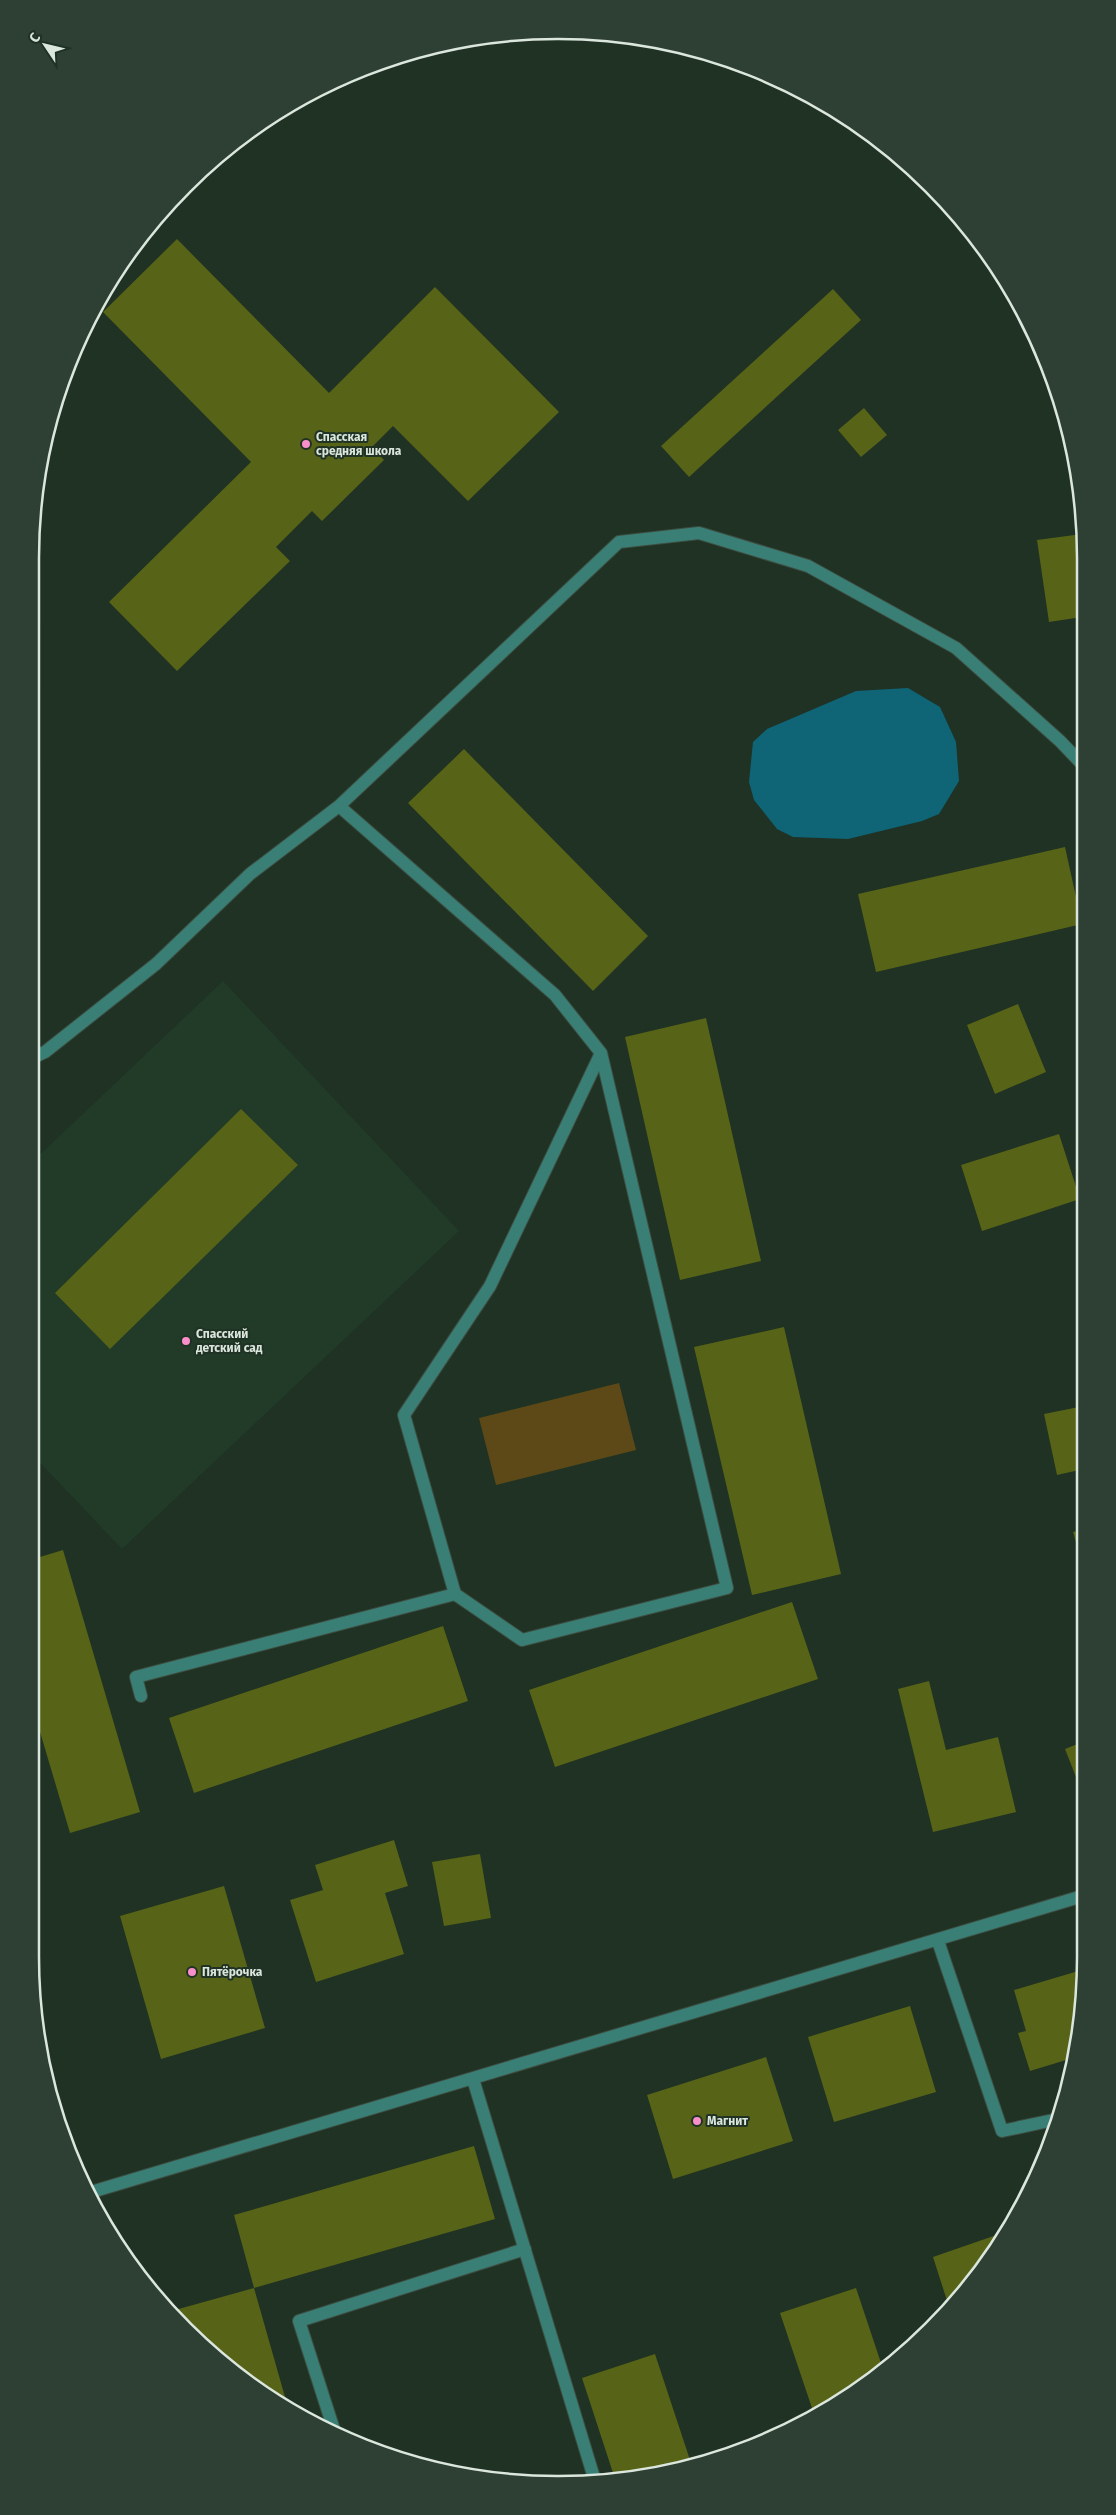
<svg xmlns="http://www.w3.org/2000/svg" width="1116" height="2515" font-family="'Fira Sans',sans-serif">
  <rect width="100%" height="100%" fill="#1f3224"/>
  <path fill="#213b28" d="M223,981l236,250 -337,318 -92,-97v-288z"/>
  <path fill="#5d4818" d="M619,1383l17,67 -140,35 -17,-67z"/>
  <path fill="#0f6476" d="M908,688l32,19 16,35 3,39 -20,33 -17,7 -74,18 -55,-2 -16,-8 -23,-29 -5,-18 4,-40 14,-13 89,-38z"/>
  <path fill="#576317" d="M177,239l152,154 106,-106 124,125 -91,89 -75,-75 -21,21 12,13 -62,61 -10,-10 -36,36 14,14 -113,110 -68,-69 142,-140 -148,-150z
    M833,289l28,31 -172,157 -28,-31z
    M864,408l23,27 -26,22 -23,-27z
    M1082,534v83l-33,5 -12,-82z
    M464,749l184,187 -55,55 -185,-188z
    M1065,847l17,77 -206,48 -18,-78z
    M1018,1004l28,68 -51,22 -28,-69z
    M706,1018l55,243 -81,19 -55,-243z
    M241,1109l57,56 -188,184 -55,-56z
    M1059,1134l21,65 -98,32 -21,-66z
    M784,1327l57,247 -89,21 -58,-248z
    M1084,1406v63l-27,6 -13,-61z
    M1085,1529v40h-1l-11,-37z
    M63,1550l77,262 -70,21 -40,-135v-138z
    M792,1602l26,77 -263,88 -26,-77z
    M443,1626l25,75 -274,92 -25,-75z
    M929,1681l17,69 52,-13 18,75 -83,20 -35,-143z
    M1085,1741l1,59h-1l-20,-51z
    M394,1840l14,46 -23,7 19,61 -88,28 -26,-82 33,-10 -8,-25z
    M480,1854l11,64 -47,8 -12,-64z
    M224,1886l41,142 -104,31 -41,-143z
    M1085,1969l-9,88 -46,14 -12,-38 8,-2 -12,-41z
    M910,2006l26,86 -102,30 -26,-85z
    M766,2057l27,84 -120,38 -26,-84z
    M474,2146l21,73 -241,69 -20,-73z
    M1008,2231l-53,74 -5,5 -17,-53z
    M254,2288l35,123 -79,-57 -31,-31 -4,-13z
    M856,2288l28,84 -69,45 -35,-104z
    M655,2354l37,112 -31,9 -46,4 -33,-101z"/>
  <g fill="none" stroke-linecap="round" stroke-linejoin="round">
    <g stroke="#3d4f42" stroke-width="14">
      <path id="minor" d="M30,1059l15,-7 111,-88 94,-90 89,-68 280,-264 80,-9 109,33 148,82 104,93 22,23
        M455,1594l-51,-179 86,-129 111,-233
        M141,1696l-5,-19 319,-83 67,46 205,-52 -126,-535 -46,-58 -216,-189
        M938,1941l64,190 56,-12
        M473,2079l122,402
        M88,2193l998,-298
        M335,2433l-36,-112 226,-72"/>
    </g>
    <use href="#minor" stroke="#3a7f76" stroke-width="12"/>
  </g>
  <g fill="#f98fca" stroke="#1f3224" stroke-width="2">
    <circle cx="306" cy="444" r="5"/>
    <circle cx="186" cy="1341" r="5"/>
    <circle cx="192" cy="1972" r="5"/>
    <circle cx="697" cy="2121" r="5"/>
  </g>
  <g text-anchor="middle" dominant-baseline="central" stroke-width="4" stroke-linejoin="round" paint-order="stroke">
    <g font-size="12" font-weight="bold" fill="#dbe7dd" stroke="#1f3224" text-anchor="start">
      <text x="316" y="437">Спасская<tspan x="316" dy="14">средняя школа</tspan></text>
      <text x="196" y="1334">Спасский<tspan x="196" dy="14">детский сад</tspan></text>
      <text x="202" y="1972">Пятёрочка</text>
      <text x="707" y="2121">Магнит</text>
    </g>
  </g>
  <path d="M0 0H1116V2515H0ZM558 39H558A519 519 0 0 1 1077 558V1957A519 519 0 0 1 558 2476H558A519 519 0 0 1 39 1957V558A519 519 0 0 1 558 39Z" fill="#2e4033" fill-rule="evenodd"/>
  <path fill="none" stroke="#dbe7dd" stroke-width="2.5" d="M558 39H558A519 519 0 0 1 1077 558V1957A519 519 0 0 1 558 2476H558A519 519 0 0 1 39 1957V558A519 519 0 0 1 558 39Z"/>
  <g transform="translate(45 45) rotate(305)" stroke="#1f3224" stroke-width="4" paint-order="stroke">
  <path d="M0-4L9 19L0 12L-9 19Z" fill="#dbe7dd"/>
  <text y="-8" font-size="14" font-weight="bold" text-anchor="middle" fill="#dbe7dd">С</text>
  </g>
</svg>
